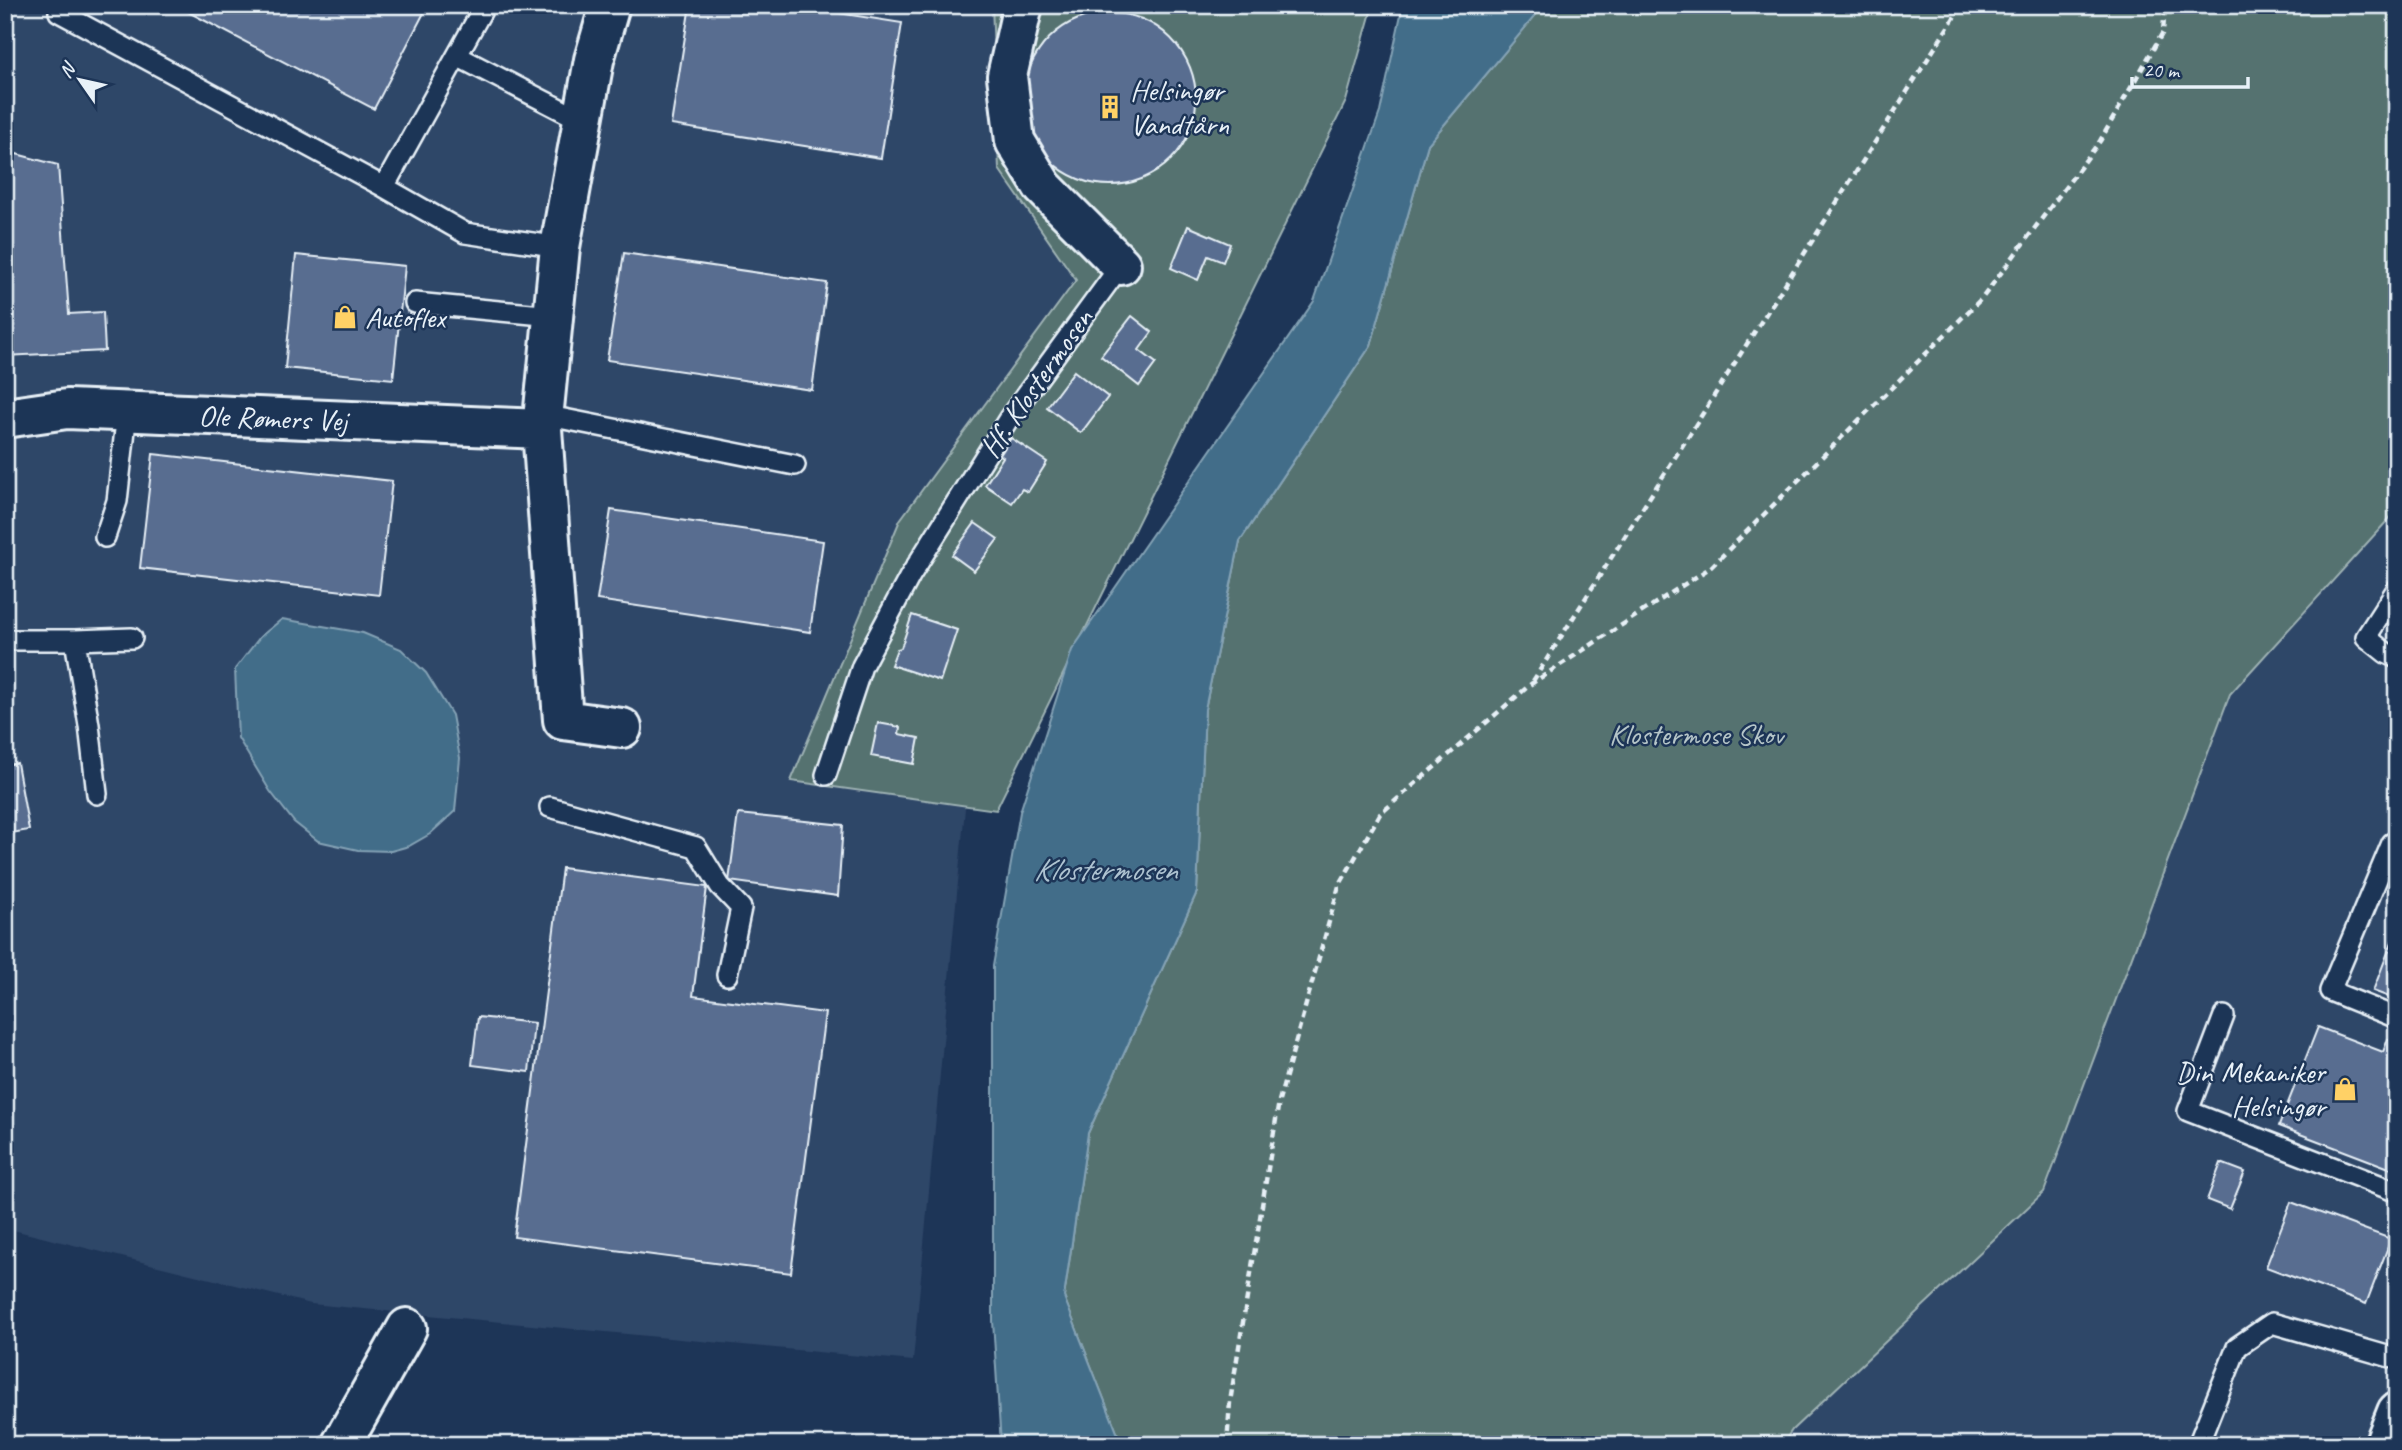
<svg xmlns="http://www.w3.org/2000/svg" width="2402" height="1450" font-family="Caveat,sans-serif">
  <rect width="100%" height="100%" fill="#1d3557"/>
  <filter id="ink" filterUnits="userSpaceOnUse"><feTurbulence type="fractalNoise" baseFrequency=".0143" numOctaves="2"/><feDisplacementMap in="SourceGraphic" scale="14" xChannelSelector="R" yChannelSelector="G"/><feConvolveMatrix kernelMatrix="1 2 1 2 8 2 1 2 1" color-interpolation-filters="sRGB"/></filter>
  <g filter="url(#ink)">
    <path fill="#2f4668" d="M5,5h1345l-377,718 -60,638 -602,-57 -306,-76z
      M2397,510v935h-615l10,-15 252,-238 186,-498z"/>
    <path fill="#557270" stroke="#9eb2b4" stroke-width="2" d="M992,5h381l-27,96 -350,709 -205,-29 109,-261 176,-240 -77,-111z
      M1544,5h853v505l-167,184 -186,498 -252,238 -10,15h-660l-58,-148 24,-164 109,-241 8,-183 35,-168 131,-196 57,-201z"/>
    <path fill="#426d89" stroke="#84a2b5" stroke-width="2" d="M1403,5h141l-116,139 -57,201 -131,196 -35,168 -8,183 -109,241 -24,164 58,148h-121l-8,-124v-355l27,-154 52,-162 242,-349 66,-189z
      M282,619l81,14 38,16 25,24 26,42 8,43 -5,53 -25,23 -21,12 -18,5 -33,-1 -40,-9 -24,-19 -24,-31 -32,-53 -3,-69 25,-32z"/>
    <path fill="#586d90" stroke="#e8f1f8" stroke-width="2" d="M175,5h253l-54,104z
      M690,5h98l114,18 -21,135 -210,-33z
      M1024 99a86 86 0 1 1 172 0a86 86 0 1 1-172 0Z
      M5,151l53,14 11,149 34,-2 2,39 -100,5z
      M1188,226l42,18 -7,18 -15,-6 -10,24 -27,-12z
      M624,253l203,30 -15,107 -205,-30z
      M296,255l109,11 -12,113 -108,-11z
      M1132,316l20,16 -13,18 17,13 -17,23 -38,-30z
      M1074,371l34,26 -27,36 -34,-26z
      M1011,438l36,24 -19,30 -6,-3 -10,14 -27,-18 18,-28 -3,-2z
      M153,454l239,27 -13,114 -239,-27z
      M611,510l212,31 -13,91 -213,-32z
      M975,523l23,16 -24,32 -22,-16z
      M912,615l45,15 -17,51 -49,-16 6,-16 4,-1z
      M878,723l22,4 -1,7 20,4 -5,26 -43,-8z
      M17,763l12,67 -24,4v-69z
      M738,814l105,11 -5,71 -109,-15z
      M562,868l145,19 -14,109 132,17 -34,260 -277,-36z
      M2397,929v71l-24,-9z
      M478,1017l56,6 -5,49 -57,-7z
      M2318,1027l65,25 5,-13 9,4v128l-118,-45z
      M2221,1163l24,9 -15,37 -23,-9z
      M2291,1202l100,37 -25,65 -100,-37z"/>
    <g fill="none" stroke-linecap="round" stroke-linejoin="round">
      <g stroke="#e8f1f8" stroke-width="24">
        <path id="service" d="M59,12l325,175 81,46 95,14
          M457,56l126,65
          M384,187l101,-182
          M415,303l138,13
          M544,415l251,50
          M105,537l12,-36 10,-89
          M2397,589l-31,48 20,16 11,5
          M5,640h70l14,85 8,69
          M75,640l57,-2
          M826,775l36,-109 48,-90 99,-158 112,-153
          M550,807l146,40 24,39 21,22 -14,67
          M2392,843l-62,148 67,27
          M2224,1016l-36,95 209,81
          M2198,1445l39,-98 35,-24 125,36"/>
      </g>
      <g stroke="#e8f1f8" stroke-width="44">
        <path id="minor" d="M610,5l-16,55 -34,187 -18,182 21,291 59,8
          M1023,5l-16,71 8,65 28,46 78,78
          M5,418l62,-9 475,20
          M341,1445l66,-117
          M2384,1445l13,-33"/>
      </g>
      <path stroke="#e8f1f8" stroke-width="4.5" stroke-dasharray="7 5" stroke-linecap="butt" d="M1533,681l429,-676
        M1227,1445l3,-43 49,-301 60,-215 41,-72 151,-130 180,-117 272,-270 117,-156 63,-109 2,-27"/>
      <use href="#service" stroke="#1d3557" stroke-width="19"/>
      <use href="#minor" stroke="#1d3557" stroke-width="38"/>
    </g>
  </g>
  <defs>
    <g id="building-bare" transform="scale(1.89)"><path d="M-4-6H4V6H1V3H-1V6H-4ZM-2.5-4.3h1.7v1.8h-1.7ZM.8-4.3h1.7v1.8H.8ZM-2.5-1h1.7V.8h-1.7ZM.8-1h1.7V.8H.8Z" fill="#ffd166" stroke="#1d3557" stroke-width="2.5" paint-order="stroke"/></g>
    <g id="shop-bare" transform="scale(1.89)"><path d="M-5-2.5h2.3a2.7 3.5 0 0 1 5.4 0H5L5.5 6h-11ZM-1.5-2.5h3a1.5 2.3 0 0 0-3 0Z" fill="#ffd166" stroke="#1d3557" stroke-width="2.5" paint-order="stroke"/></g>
  </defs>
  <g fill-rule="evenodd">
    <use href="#building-bare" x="1110" y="107"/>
    <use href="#shop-bare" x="345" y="317"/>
    <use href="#shop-bare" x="2345" y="1089"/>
  </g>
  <g text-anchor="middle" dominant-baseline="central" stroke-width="5" stroke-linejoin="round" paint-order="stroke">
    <g font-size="30" fill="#e8f1f8" stroke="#1d3557" text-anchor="start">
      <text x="1130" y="90">Helsingør<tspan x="1130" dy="34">Vandtårn</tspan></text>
      <text x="365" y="317">Autoflex</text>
      <text x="2325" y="1072" text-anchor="end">Din Mekaniker<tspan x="2325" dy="34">Helsingør</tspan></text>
    </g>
    <g font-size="30" fill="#e8f1f8" stroke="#1d3557">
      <text transform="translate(1036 383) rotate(-55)">Hf. Klostermosen</text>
      <text transform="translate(273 418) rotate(2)">Ole Rømers Vej</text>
    </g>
    <g font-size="30" fill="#b5c5c8" stroke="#1d3557">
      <text x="1696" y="734">Klostermose Skov</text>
    </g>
    <g font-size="32" font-style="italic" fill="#aec3d1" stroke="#1d3557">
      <text x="1105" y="869">Klostermosen</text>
    </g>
  </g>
  <rect width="2402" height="1450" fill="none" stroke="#1d3557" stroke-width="28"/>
  <rect x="14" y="14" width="2374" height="1422" fill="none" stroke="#e8f1f8" stroke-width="2.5" filter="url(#ink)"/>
  <g transform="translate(80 80) rotate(304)" stroke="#1d3557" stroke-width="5" paint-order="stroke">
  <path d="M0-5L12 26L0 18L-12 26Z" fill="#e8f1f8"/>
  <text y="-10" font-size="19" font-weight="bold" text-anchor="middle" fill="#e8f1f8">N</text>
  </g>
  <path d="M2132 77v10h116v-10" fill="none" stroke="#e8f1f8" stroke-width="3.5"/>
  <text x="2143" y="77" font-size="21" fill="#e8f1f8" stroke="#1d3557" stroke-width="5" paint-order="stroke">20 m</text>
</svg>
